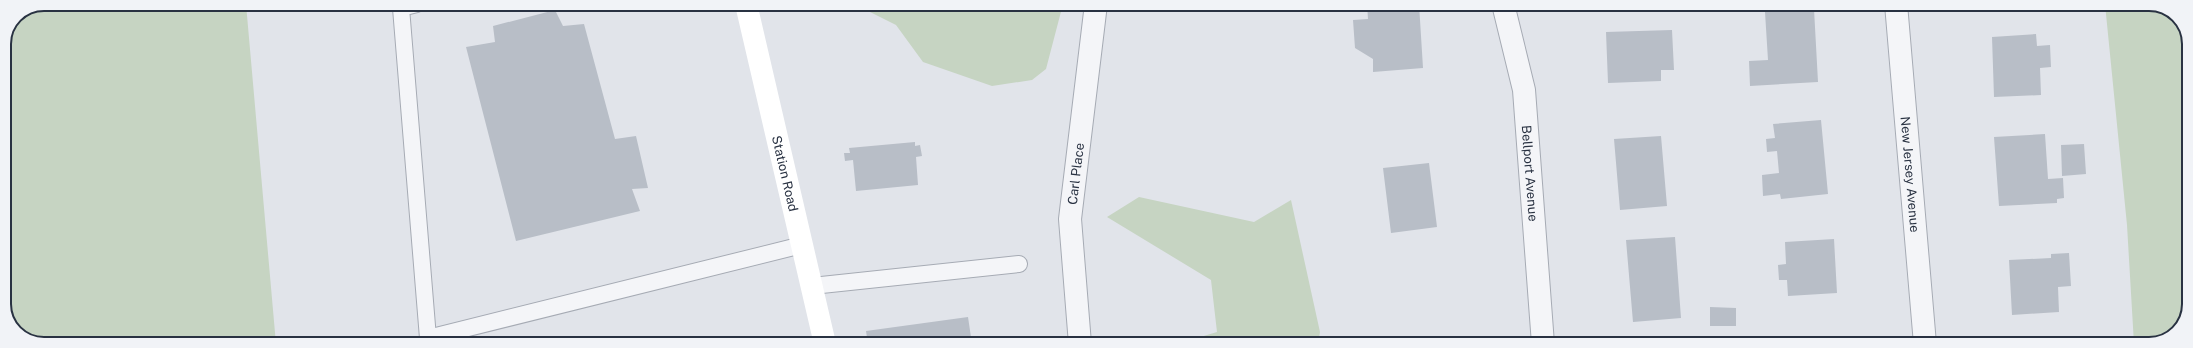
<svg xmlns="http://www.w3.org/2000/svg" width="2193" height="348" font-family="'Public Sans',sans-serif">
  <rect width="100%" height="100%" fill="#e1e4ea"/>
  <path fill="#c6d4c2" d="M44,4h202l30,340h-238l-23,-12 -11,-23v-265l12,-29z
    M854,4h209l-17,65 -14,11 -40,6 -69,-24 -27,-37z
    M2105,4h50l23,12 11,23v271l-14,24 -26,10h-15l-7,-119z
    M1139,197l115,25 37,-22 29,132 -2,12h-141l40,-12 -6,-52 -104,-63z"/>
  <path fill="#b8bec7" d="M1367,4h52l4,64 -50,4v-13l-18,-11 -2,-28 15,-1z
    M1814,9l4,73 -68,4 -1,-25 19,-1 -3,-48z
    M555,10l8,16 21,-2 31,115 21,-3 12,52 -16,1 8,22 -124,30 -50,-194 29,-5 -2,-16z
    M1672,30l2,40h-13v11l-53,2 -2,-51z
    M2036,34l1,12 13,-1 1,22 -11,1 1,27 -47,2 -2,-60z
    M1821,120l7,74 -47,5 -1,-5 -17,2 -1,-21 17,-2 -2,-22 -10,1 -1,-13 9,-1 -2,-14z
    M2045,134l3,45 15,-1 1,20 -7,1v4l-58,3 -5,-69z
    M1661,136l6,70 -47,4 -6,-71z
    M915,142v4l5,-1 2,11 -6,1 2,28 -62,6 -3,-31 -8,1 -1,-8h6l-1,-5z
    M2084,144l2,30 -24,2 -1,-31z
    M1429,163l8,64 -46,6 -8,-65z
    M1675,237l6,81 -48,4 -7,-82z
    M1834,239l3,54 -49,3 -1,-16h-8l-1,-15 8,-1 -1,-22z
    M2069,253l2,33 -13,1 1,25 -47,3 -3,-55 42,-2v-4z
    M1710,307l26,1v18h-26z
    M968,317l4,27h-104l-2,-13z
    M1845,340v4h-50v-3z"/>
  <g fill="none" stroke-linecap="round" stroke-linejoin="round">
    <g stroke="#a6abb4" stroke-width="18">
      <path id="service" d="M417,4l-16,4 27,330 374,-93
        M812,286l207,-22"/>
    </g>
    <g stroke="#a6abb4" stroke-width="24">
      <g id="minor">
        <path id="s1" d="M1503,4l21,86 19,254"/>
        <path id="s2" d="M1896,4l29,340"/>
        <path id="s3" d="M1080,344l-10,-125 26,-215"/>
      </g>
    </g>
    <use href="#service" stroke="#f4f5f8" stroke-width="16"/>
    <use href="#minor" stroke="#f4f5f8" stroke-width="22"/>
    <path stroke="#fff" stroke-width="22" id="s4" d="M746,4l79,340"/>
  </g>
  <g text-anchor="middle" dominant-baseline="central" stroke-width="4" stroke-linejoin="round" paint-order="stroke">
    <g font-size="13" fill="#293242" stroke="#f1f3f7">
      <text stroke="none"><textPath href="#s1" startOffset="172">Bellport Avenue</textPath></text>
      <text stroke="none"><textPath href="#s4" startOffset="174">Station Road</textPath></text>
      <text stroke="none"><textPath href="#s3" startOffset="171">Carl Place</textPath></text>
      <text stroke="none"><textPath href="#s2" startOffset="171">New Jersey Avenue</textPath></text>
    </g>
  </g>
  <path d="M0 0H2193V348H0ZM44 11H2149A33 33 0 0 1 2182 44V304A33 33 0 0 1 2149 337H44A33 33 0 0 1 11 304V44A33 33 0 0 1 44 11Z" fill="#f1f3f7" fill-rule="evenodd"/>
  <path fill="none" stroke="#293242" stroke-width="2" d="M44 11H2149A33 33 0 0 1 2182 44V304A33 33 0 0 1 2149 337H44A33 33 0 0 1 11 304V44A33 33 0 0 1 44 11Z"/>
</svg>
